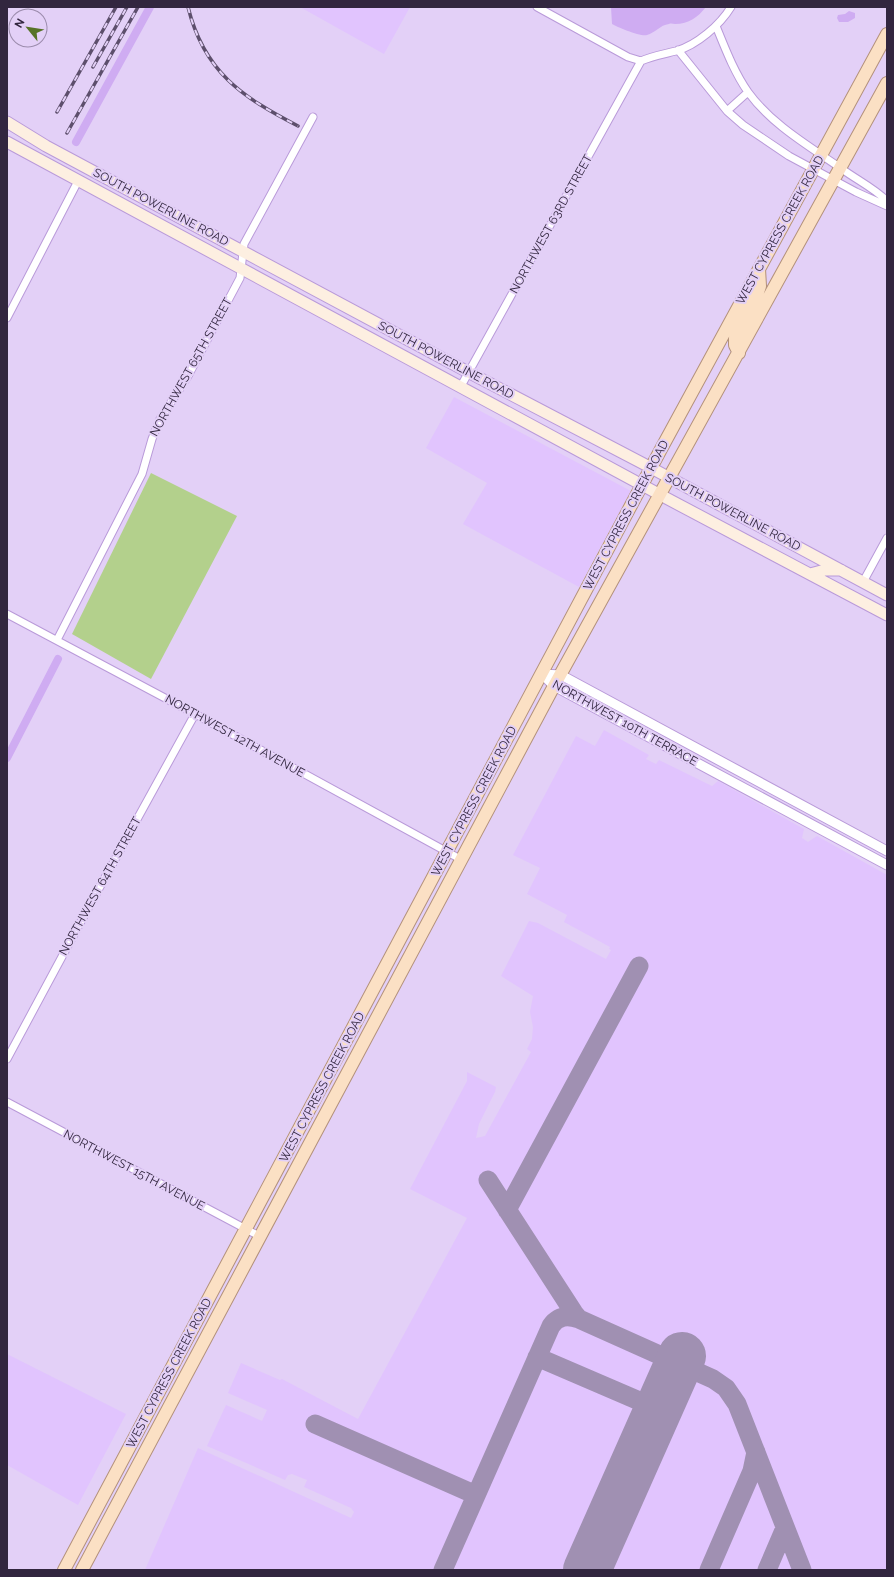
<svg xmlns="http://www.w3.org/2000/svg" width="894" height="1577" font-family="Raleway,sans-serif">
  <rect width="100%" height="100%" fill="#e3d0f7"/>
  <path fill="#e1c4fe" d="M300,7h110l-26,47z
    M454,397l177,94 -52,96 -116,-63 24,-41 -61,-35z
    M604,730l45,25 -3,4 10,5 3,-4 53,26 6,-5 86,48 -2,9 6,4 9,-6 70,39v695h-742l53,-122 153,70 3,-6 -3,-4 -47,-21 3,-7 -15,-6 -4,1 -3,5 -78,-34 19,-41 36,16 5,-11 -39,-17 13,-30 39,17 2,-1 76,40 109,-201 -57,-29 57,-108v-9l29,15 -1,5 -16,32 -3,14 9,-2 46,-84 -4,-3 5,-10 1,-12 -3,-15 3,-16 -32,-20 28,-55 9,2 68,36 5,-9 -2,-1 1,-2 -46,-25 3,-7 -40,-21 13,-26 -27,-13 63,-119 19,10z
    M7,1354l119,60 -48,91 -71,-40z"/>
  <path fill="#b3d08c" d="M151,473l86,43 -86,163 -79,-45z"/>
  <path fill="#cfacf2" d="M611,7h95c-8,10 -17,17 -31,17 -2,0 -4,-1 -6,0 -9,1 -14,9 -22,11 -6,2 -30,-8 -35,-11z
    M849,11l6,2v5l-7,4h-9l-2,-4 1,-3 7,-1z"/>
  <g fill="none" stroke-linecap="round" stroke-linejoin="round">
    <path stroke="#cfacf2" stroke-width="8" d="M76,142l74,-135
      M7,758l51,-99"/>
    <path stroke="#a090b2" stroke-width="19" d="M488,1180l86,133 5,6
      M507,1210l132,-244
      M537,1357l121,52
      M315,1424l161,71
      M443,1570l108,-244c7,-10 16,-11 28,-7l134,60 13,9 11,16 65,166
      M709,1570l43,-99 4,-19
      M767,1570l18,-42"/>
    <path stroke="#a090b2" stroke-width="48" d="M587,1570l95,-214"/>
    <g stroke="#b99ad9" stroke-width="9">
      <path id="minor" d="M537,7l91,50 13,4c11,-5 23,-7 35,-10 21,-6 44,-26 55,-44
        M716,26c9,22 18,46 32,66 24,33 61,54 94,77 15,11 32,19 45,32
        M678,50l49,61 16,14 46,31 67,36 31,14
        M727,111l21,-19
        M7,318l71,-137
        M461,386l180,-325
        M863,582l24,-44
        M7,614l188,100 267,146
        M57,640l85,-166 10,-35 8,-20 28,-43 52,-98 4,-34 69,-127
        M7,1059l79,-147 109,-198
        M7,1102l254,135"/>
    </g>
    <g stroke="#b99ad9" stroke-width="11">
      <path id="tertiary" d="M542,674l12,12 333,179
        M542,674l19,1 326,176"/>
    </g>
    <g stroke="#b99ad9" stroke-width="13">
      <path id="secondary" d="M7,122l39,24 422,226 174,91 245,132
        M7,142l661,357 219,116
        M810,574l15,-4h16"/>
    </g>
    <g stroke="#b3917b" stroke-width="14">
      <path id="primary" d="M739,353l-4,-8v-7l22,-43 3,-9 -1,-17
        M64,1570l596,-1119 227,-417
        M82,1570l472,-884 333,-603"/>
    </g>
    <use href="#minor" stroke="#fff" stroke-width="7"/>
    <use href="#tertiary" stroke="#fff" stroke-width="9"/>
    <use href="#secondary" stroke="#fdefe1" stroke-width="11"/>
    <use href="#primary" stroke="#fbe0c4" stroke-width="12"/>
    <g stroke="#5d4f6c" stroke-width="3.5">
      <path id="rail" d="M188,7c16,65 54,90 110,119
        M93,67l34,-60
        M57,112l59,-105
        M67,133l71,-126"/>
    </g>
    <use href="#rail" stroke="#e3d0f7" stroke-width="2" stroke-dasharray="6" stroke-linecap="butt"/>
  </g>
  <g text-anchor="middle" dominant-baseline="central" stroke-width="4" stroke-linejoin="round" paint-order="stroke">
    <g font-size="12" fill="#32263f" stroke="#e3d0f7">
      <text transform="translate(161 207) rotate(28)">SOUTH POWERLINE ROAD</text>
      <text transform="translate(551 224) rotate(-61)">NORTHWEST 63RD STREET</text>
      <text transform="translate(780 230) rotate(-61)">WEST CYPRESS CREEK ROAD</text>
      <text transform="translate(446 360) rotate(28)">SOUTH POWERLINE ROAD</text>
      <text transform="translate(191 367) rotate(-61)">NORTHWEST 65TH STREET</text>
      <text transform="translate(733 512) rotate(28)">SOUTH POWERLINE ROAD</text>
      <text transform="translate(626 515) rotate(-62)">WEST CYPRESS CREEK ROAD</text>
      <text transform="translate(625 723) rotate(29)">NORTHWEST 10TH TERRACE</text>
      <text transform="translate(235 736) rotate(29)">NORTHWEST 12TH AVENUE</text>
      <text transform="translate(474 801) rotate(-62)">WEST CYPRESS CREEK ROAD</text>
      <text transform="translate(100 886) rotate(-61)">NORTHWEST 64TH STREET</text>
      <text transform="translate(322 1087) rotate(-62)">WEST CYPRESS CREEK ROAD</text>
      <text transform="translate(134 1170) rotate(28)">NORTHWEST 15TH AVENUE</text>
      <text transform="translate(169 1373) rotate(-62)">WEST CYPRESS CREEK ROAD</text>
    </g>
  </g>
  <rect width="894" height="1577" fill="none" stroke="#32263f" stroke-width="16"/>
  <g transform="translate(28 28) rotate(300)"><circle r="19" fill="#e3d0f7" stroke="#9c8cad"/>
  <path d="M0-3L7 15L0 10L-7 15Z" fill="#577327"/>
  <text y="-6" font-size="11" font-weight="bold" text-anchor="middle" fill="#32263f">N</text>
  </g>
</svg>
